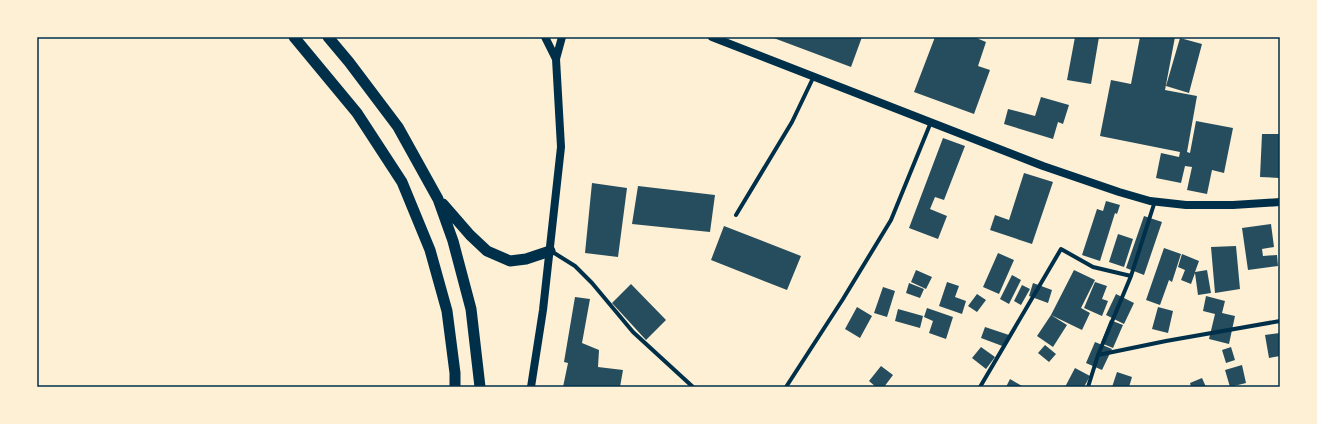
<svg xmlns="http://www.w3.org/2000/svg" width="1317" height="424" font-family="Jost,sans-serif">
  <rect width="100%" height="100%" fill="#fdf0d5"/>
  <path fill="#264d5e" d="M771,37h91l-11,30z
    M935,37h39l12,5 -8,24 12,4 -16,44 -60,-22z
    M1075,37h24l-8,47 -24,-4z
    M1140,37h35l-10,53 32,6 -10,56 3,1 6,-32 37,7 -9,45 -12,-3 -5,24 -20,-4 5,-23 -7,-1 -4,17 -25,-5 5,-25 18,4 1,-5 -80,-16 11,-56 20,4z
    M1180,38l22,6 -13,49 -23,-7z
    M1041,97l28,8 -6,19 -5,-2 -5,17 -49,-15 4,-15 27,7z
    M1262,134h18v44l-20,-1z
    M943,138l22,8 -21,54 -9,-3 -5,12 17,7 -9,23 -29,-11z
    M1024,173l29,9 -21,62 -42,-14 5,-15 14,5z
    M592,183l35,5 -9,69 -33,-4z
    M638,186l77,9 -5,37 -78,-8z
    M1106,201l14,4 -3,9 -2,-1 -15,48 -18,-6 15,-46 6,2z
    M1144,216l18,6 -18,53 -18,-7z
    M1271,224l3,23 -12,2 1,7 14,-1 1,11 -30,4 -6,-42z
    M724,226l77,30 -14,34 -76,-30z
    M1118,234l15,5 -9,28 -15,-5z
    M1236,246l4,43 -25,4 -4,-46z
    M1164,248l17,6 -9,28 -3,-2 -9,25 -14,-5z
    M998,253l16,7 -15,34 -16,-7z
    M1182,254l17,7 -4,11 12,-2 4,23 -13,2 -3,-22 -4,11 -10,-4 4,-10 -7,-3z
    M916,270l16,7 -6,12 -15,-7z
    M1074,270l21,10 -14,28 9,5 -8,17 -31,-15z
    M1012,275l9,5 -12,24 -9,-5z
    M947,282l12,4 -4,11 11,4 -4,13 -23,-8z
    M1095,282l12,4 -5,13 6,2 -6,15 -18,-8z
    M909,283l15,6 -4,9 -14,-5z
    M1033,283l19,7 -4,13 -19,-7z
    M631,284l35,36 -20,20 -34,-37z
    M1022,285l8,4 -9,16 -7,-4z
    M883,287l12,4 -8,26 -13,-4z
    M977,294l9,6 -9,12 -9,-6z
    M1116,294l18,9 -10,21 -18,-9z
    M1206,296l19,5 -3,12 13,3 -6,28 -20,-5 6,-25 -12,-3z
    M575,297l15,2 -8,44 17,7 -1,17 25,3 -3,17h-57l5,-24 -4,-1z
    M857,307l15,9 -12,22 -15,-9z
    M1158,307l15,4 -5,22 -16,-4z
    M927,308l26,9 -7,22 -17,-6 4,-12 -9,-4z
    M898,309l25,7 -3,12 -25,-7z
    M1051,315l16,10 -14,22 -16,-11z
    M1110,320l13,5 -10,23 -12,-5z
    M985,327l24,8 -4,12 -24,-9z
    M1280,333v23l-11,2 -4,-23z
    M1095,342l17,7 -10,21 -16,-7z
    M1045,345l11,9 -7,8 -11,-9z
    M981,347l14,10 -9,12 -14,-11z
    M1231,347l4,13 -9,3 -4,-13z
    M1242,365l4,18 -16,4 -5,-17z
    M881,366l12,9 -9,12h-8l-7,-6z
    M1075,368l15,8 -6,11h-19z
    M1117,372l15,5 -3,10h-17z
    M1202,378l4,9h-15l-1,-4z
    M1010,379l12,7v1h-16z"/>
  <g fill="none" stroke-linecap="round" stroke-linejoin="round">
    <path stroke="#003049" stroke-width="4" d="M736,215l56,-93 22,-46
      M551,251l24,15 17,17 41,49 60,55
      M1098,355l68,-14 114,-20
      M786,387l57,-88 48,-79 40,-98
      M980,387l81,-138 32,18 38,9
      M1088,387l10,-32 33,-79 24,-75"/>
    <path stroke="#003049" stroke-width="8" d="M545,37l11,22
      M712,37l331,129 76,26 31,9 36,4h47l47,-3
      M531,387l12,-77 18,-163 -5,-88 6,-22"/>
    <path stroke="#003049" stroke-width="11" d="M294,37l63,76 45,69 28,68 17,61 8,62v14
      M328,37l21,25 49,65 40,72 15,42 18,68 9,78
      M443,204l27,31 17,16 23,10 16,-2 24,-8"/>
  </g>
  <rect width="1317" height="424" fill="none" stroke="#fdf0d5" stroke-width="76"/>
  <rect x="38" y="38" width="1241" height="348" fill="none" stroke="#003049" stroke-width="1.5"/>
</svg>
